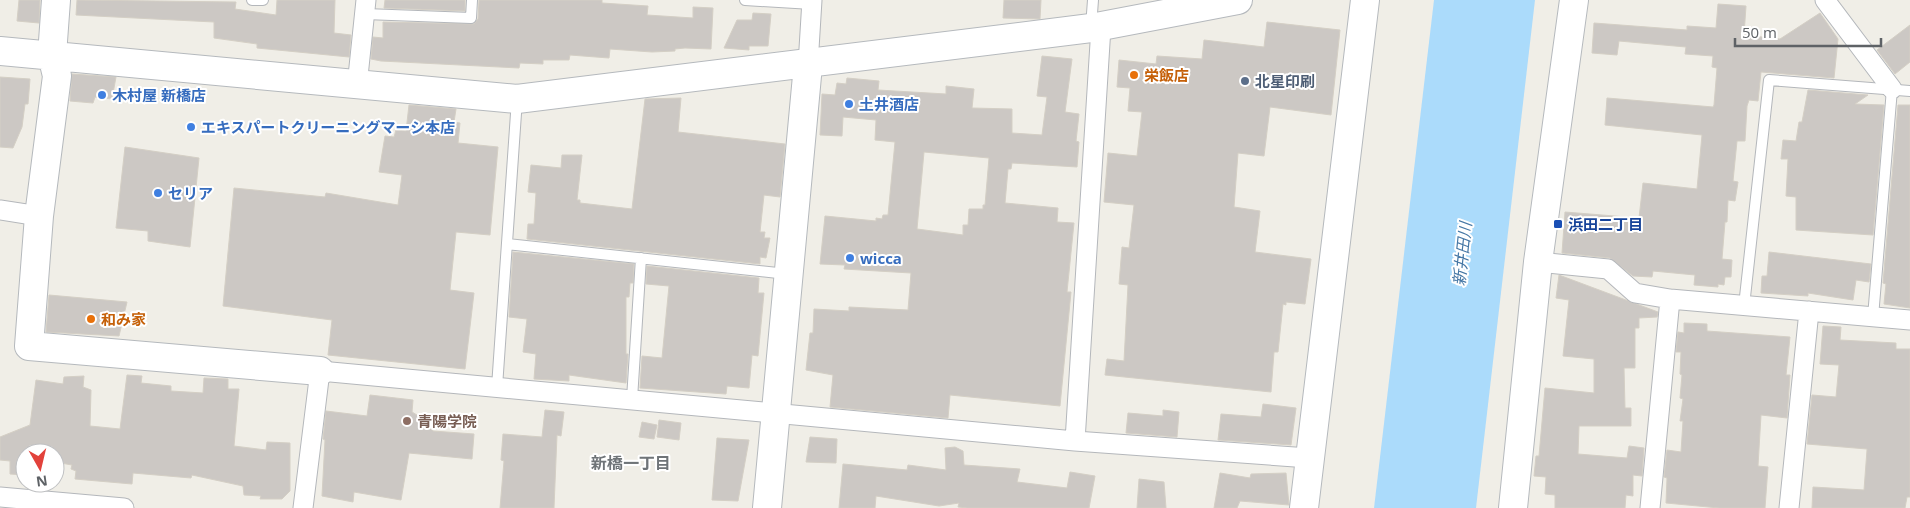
<svg xmlns="http://www.w3.org/2000/svg" width="1910" height="508" font-family="'Open Sans','Noto Sans JP',sans-serif">
  <rect width="100%" height="100%" fill="#f0eee7"/>
  <path fill="#abdbfb" d="M1434,0h101l-59,508h-102z"/>
  <path fill="#ccc8c4" stroke="#d4cfc5" fill-rule="evenodd" d="M19,0h21l-1,23 -22,-2z
    M77,0l159,2 -1,7 41,6 1,-15h58l-1,33 17,2 -2,22 -92,-9v-4l-43,-6v-16l-138,-7z
    M385,0h80v11l-81,-3z
    M479,0h123v3l46,3 -1,9 46,3v-11l20,1 -2,41 -26,-1 -10,1v2l-23,1 -42,-3 -1,9 -39,-3 -1,5h-26v4l-23,-1 -1,5 -138,-7 -10,-2 2,-22 10,1v-16l91,2 4,-5z
    M1004,0h37l-1,19 -37,-1z
    M1718,4l28,2 -2,29 36,4 40,-26 18,26 -4,39 -73,-6 -3,29 -9,-1 -2,6 -2,35h-8l-4,40 5,1 -3,19 -7,-1 -1,22h-2l-3,37 10,1 -1,17h-6l-1,8 -6,-1v3l-24,-2 1,-10 -42,-4 -1,6 -19,-1 -23,-18 -48,-5 3,-41 74,6 4,-35 54,6 5,-54 -97,-10 2,-27 106,9 1,-2 3,-37 -5,-1 1,-11 -28,-2 1,-7 -67,-6 -2,14 -25,-2 2,-30 93,7v-4l29,2z
    M753,13l18,1 -3,32h-19v4l-25,-2 13,-28h15z
    M1267,22l73,8 -9,85 -61,-8 -6,49 -26,-3 -4,54 26,4 -5,41 56,7 -6,45 -19,-2v3l-3,-1 -5,48h-4l-3,40 -166,-17 2,-16 17,2 4,-76 -9,-1 3,-37 7,1 5,-43 -30,-3 4,-49 29,3 5,-44 -14,-1 2,-23 -13,-1 2,-27 37,4 1,-8 45,3 2,-19 60,7z
    M1910,25v37l-15,12 -18,-24z
    M1042,56l30,3 -7,53 14,2 -3,27 3,1 -2,25 -65,-4 -1,6h-3l-3,34 53,5 -1,14 17,1 -7,69h4l-11,114 -110,-11 -2,23 -118,-11 3,-32 -27,-5 4,-37h3l1,-24 35,2v-4l59,3 3,-37 -67,-4 1,-4 -25,-1 5,-48 51,5v-3l6,1 1,-4h5l7,-73 -20,-2 1,-20 -33,-3 -1,19 -22,-1 2,-41 13,1 2,-12 9,1 1,-6 32,3 -1,9 68,4v-8l28,3 -2,19 40,1v24l30,2 5,-38 -10,-1zM924,152l65,6 -4,47h-2v4h-14l-1,16h-5v10l-46,-6z
    M72,74l44,3 -4,22 -17,-2 -2,6 -23,-2z
    M0,77l30,2 -2,25h-3l-3,23 -9,21 -13,-1z
    M1808,90l60,5 -13,9 29,1 -11,130 -77,-5v-33l-10,-1 2,-37h-7l2,-19 13,1 3,-19h3z
    M681,98l-3,34 107,12 -5,53 -16,-2 -4,37h5l-1,6h6l-4,20 -6,-1v7l-233,-25 1,-15h6l2,-31 -8,-1 3,-27 30,3 1,-13h20l-5,45h3v3l52,6 13,-110z
    M409,105l47,4 -2,13 6,1 -2,20 40,4 -8,88 -34,-3 -6,58 24,3 -9,76 -137,-14 4,-35 -109,-14 11,-118 91,9 1,-4 72,12 4,-30 -23,-3 6,-36 9,1 2,-7 10,1z
    M1898,105h12v203l-26,-4 2,-20 -3,-1z
    M125,147l74,11 -9,89 -42,-6v-10l-32,-3z
    M513,252l121,12 -1,19h-3l-1,14h-3v57h2l-2,29 -57,-8v6l-35,-2 2,-25 -13,-2 4,-33 -18,-2z
    M1769,252l102,12 -2,18 -13,-2 -3,20 -45,-7v3l-47,-3 1,-17h5z
    M647,266l112,12 -1,15h6l-6,63 -6,-1 -3,33 -22,-2 -1,8 -86,-6 2,-32 20,2 7,-72 -23,-2z
    M1559,275l99,37 -1,5 -18,1v10h-4v40h-11l1,40h6v18h-52l-1,28 49,4 2,-12 15,2 -2,28 -9,-1v21l-7,-1 -1,13h-70v-13l-10,-1 1,-17 -12,-1 2,-20h3l6,-68 49,5v-34l-31,-3 6,-56 -13,-2z
    M49,295l78,7 -8,34 -73,-4z
    M1684,323l23,1v7l83,6 -4,38h4l-3,43 -26,-3 -3,51 10,1 -3,41h-46l-53,-5 1,-25 -3,-1 3,-27 14,2 2,-31h-3l3,-22 -3,-1 2,-23 -2,-1 1,-22h-5l2,-20 6,1z
    M1823,326l18,1 -1,13 56,3v6h14v148h-3l-2,11h-93l1,-21 51,3 3,-40v-1l-60,-5 5,-49 24,2 3,-32 -19,-1z
    M127,375l15,1 -1,7 30,3v5l32,2 1,-15 24,1v10h11l-5,57 32,4 1,-8 23,1v48l-8,8h-22l1,-3 -17,-1 -1,-9 -51,-11 -1,3 -58,-5 -1,11 -57,-5 1,-8 -5,-2 1,-4 -17,-3v-9h-30v22l-15,-1v-13l-10,-1v-23l30,-12 6,-45 27,4 1,-7 20,-1 -1,11 8,3 -1,36 30,3z
    M370,395l43,5 -1,12 13,8 8,11 41,3 -2,25 -63,-6 -8,47 -47,-8 -1,10 -31,-6 3,-56 -2,-1 3,-28 41,5z
    M1263,404l33,4 -5,37 -73,-5 3,-26 40,3z
    M545,410l19,2 -3,24 -4,-1 -3,73h-54l4,-47 -3,-1 2,-26 39,3z
    M1163,410l16,2 -2,25 -51,-4 2,-20 35,3z
    M659,420l22,3 -2,17 -22,-3z
    M642,422l15,3 -3,14 -15,-2z
    M810,437l27,2 -1,24 -30,-1z
    M717,438l32,2 -11,61 -26,-1z
    M955,447l8,4 1,14 56,4 -3,13 50,6 3,-16 25,4 -6,32h-122l-9,-1 1,-4 -20,3 -63,-10 -1,12h-36l4,-44 64,6 1,-5 38,5 -1,-22z
    M1220,473l30,5 1,-4 35,-1 3,32 -49,-4 -3,7h-23z
    M1139,479l25,3 2,26h-29z"/>
  <g fill="none" stroke-linecap="round" stroke-linejoin="round">
    <g stroke="#b4b7bb" stroke-width="12">
      <path id="lane" d="M252,0h11
        M745,0l67,4
        M365,14l106,4 1,-18
        M1091,27l2,-27
        M507,244l280,30
        M1744,306l25,-226 141,11
        M1873,317l19,-228
        M497,387l20,-288
        M632,399l9,-141"/>
    </g>
    <g stroke="#b4b7bb" stroke-width="21">
      <path id="street" d="M1825,0l67,89
        M808,65l4,-65
        M357,86l9,-86
        M0,210l39,6
        M1538,262l70,7 27,24 35,6 240,21
        M1075,441l26,-414
        M0,497l124,11
        M303,508l17,-137 755,70 234,17
        M1650,508l20,-209
        M1789,508l20,-197"/>
    </g>
    <g stroke="#b5b9bd" stroke-width="30">
      <path id="secondary" d="M56,0l-4,55 5,21 -18,140 -10,130 291,25
        M0,51l517,48 574,-71 147,-28
        M767,508l41,-443
        M1304,508l61,-508
        M1513,508l25,-246 36,-262"/>
    </g>
    <use href="#lane" stroke="#fff" stroke-width="10"/>
    <use href="#street" stroke="#fff" stroke-width="19"/>
    <use href="#secondary" stroke="#fff" stroke-width="28"/>
  </g>
  <g fill="#e8710a" stroke="#fff" stroke-width="2">
    <circle cx="1134" cy="75" r="5"/>
    <circle cx="91" cy="319" r="5"/>
  </g>
  <circle fill="#5c6f8a" stroke="#fff" stroke-width="2" cx="1245" cy="81" r="5"/>
  <g fill="#3f7fe0" stroke="#fff" stroke-width="2">
    <circle cx="102" cy="95" r="5"/>
    <circle cx="849" cy="104" r="5"/>
    <circle cx="191" cy="127" r="5"/>
    <circle cx="158" cy="193" r="5"/>
    <circle cx="850" cy="258" r="5"/>
  </g>
  <rect fill="#1a4fb4" stroke="#fff" stroke-width="2" x="1553" y="219" width="10" height="10" rx="2.5"/>
  <circle fill="#8d6e63" stroke="#fff" stroke-width="2" cx="407" cy="421" r="5"/>
  <g text-anchor="middle" dominant-baseline="central" stroke-width="4" stroke-linejoin="round" paint-order="stroke">
    <g font-size="15" font-weight="bold" fill="#c56008" stroke="#fff" text-anchor="start">
      <text x="1144" y="75">栄飯店</text>
      <text x="101" y="319">和み家</text>
    </g>
    <g font-size="15" font-weight="bold" fill="#4e5e75" stroke="#fff" text-anchor="start">
      <text x="1255" y="81">北星印刷</text>
    </g>
    <g font-size="15" font-weight="bold" fill="#366cbe" stroke="#fff" text-anchor="start">
      <text x="112" y="95">木村屋 新橋店</text>
      <text x="859" y="104">土井酒店</text>
      <text x="201" y="127">エキスパートクリーニングマーシ本店</text>
      <text x="168" y="193">セリア</text>
      <text x="860" y="258">wicca</text>
    </g>
    <g font-size="15" font-weight="bold" fill="#164399" stroke="#fff" text-anchor="start">
      <text x="1568" y="224">浜田二丁目</text>
    </g>
    <g font-size="15" font-weight="bold" fill="#785e54" stroke="#fff" text-anchor="start">
      <text x="417" y="421">青陽学院</text>
    </g>
    <g font-size="16" font-style="italic" fill="#4577a5" stroke="#fff">
      <text transform="translate(1462 254) rotate(-84)">新井田川</text>
    </g>
    <g font-size="16" font-weight="bold" fill="#6f7478" stroke="#fff">
      <text x="631" y="463">新橋一丁目</text>
    </g>
  </g>
  <g transform="translate(40 468) rotate(172)"><circle r="24" fill="#ffffff" stroke="#bfc0c2"/>
  <path d="M0-4L9 19L0 12L-9 19Z" fill="#e2423b"/>
  <text y="-8" font-size="14" font-weight="bold" text-anchor="middle" fill="#5e6266">N</text>
  </g>
  <path d="M1735 38v8h146v-8" fill="none" stroke="#5e6266" stroke-width="2.5"/>
  <text x="1742" y="38" font-size="15" fill="#5e6266" stroke="#ffffff" stroke-width="4" paint-order="stroke">50 m</text>
</svg>
